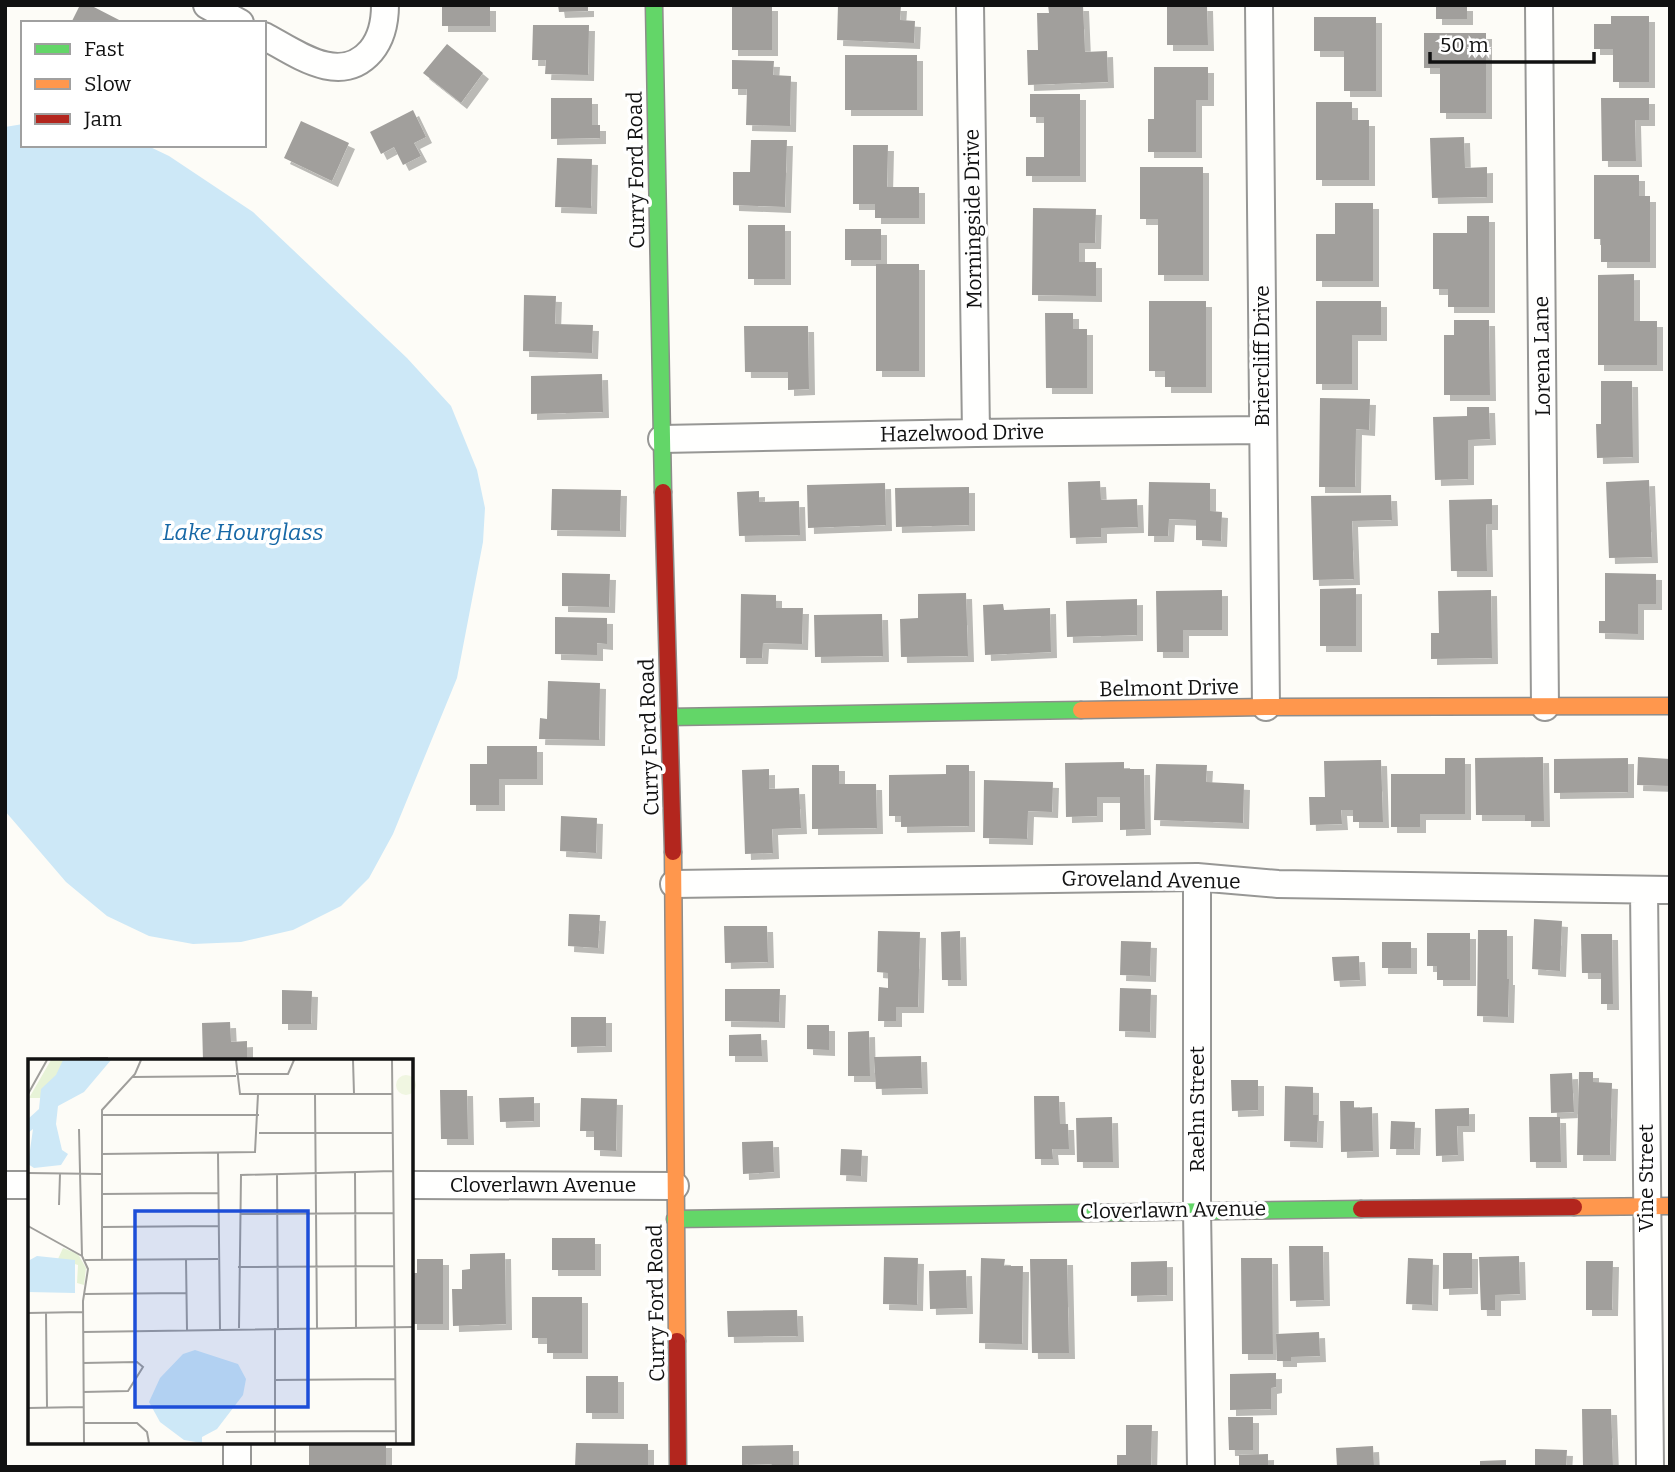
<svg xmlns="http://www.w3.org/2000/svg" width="1675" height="1472" font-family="Bitter,serif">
  <defs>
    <filter id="shadow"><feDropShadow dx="6" dy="6" stdDeviation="0" flood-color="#0004"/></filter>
  </defs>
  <rect width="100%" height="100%" fill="#fdfcf7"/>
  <path fill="#cde8f7" d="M23,124v21h123l23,11 84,56 154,146 44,48 26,64 8,38 -2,34 -26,136 -64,156 -24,44 -28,28 -48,24 -52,12 -48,2 -44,-8 -42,-20 -41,-34 -61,-71v-684z"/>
  <path fill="#a19f9c" filter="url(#shadow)" d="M80,5h10l35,18h-54z
    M442,5h48v21h-48z
    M558,5h30v6l-29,1z
    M732,5h40v45h-40z
    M838,5h63l-1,15 15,1 -1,22 -77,-3z
    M1048,5h35l2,47 22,-1 1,31 -80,3 -1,-35h11l-1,-37h12z
    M1167,5h40l1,40h-41z
    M1436,5h31v14h-31z
    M1611,16h38v66h-36v-33h-19v-25h17z
    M1314,17h62v74h-32v-40h-30z
    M533,25h56l-1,50 -43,-1 1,-14h-14z
    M1424,33h62v80h-46v-45h-16z
    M447,44l36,29 -22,30 -38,-30z
    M845,55h72v55h-72z
    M732,60l42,1 -1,14 18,1 -1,50 -44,-1 1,-36h-15z
    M1154,67h54v33h-12v52h-48v-33h6z
    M1030,94h50v82h-54v-19h18v-40h-14z
    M551,98h41v27h8v13l-49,1z
    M1601,98h48v22h-14l1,41h-34z
    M1316,102h36v18h17v60h-53z
    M413,110l13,27 -12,6 7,13 -18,9 -9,-18 -13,7 -11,-22z
    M301,121l48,22 -17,38 -48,-23z
    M1464,137l1,31 22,-1v30l-55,1 -2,-60z
    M751,140h36l-2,67 -52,-2v-33h17z
    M853,145h35l-1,42h32v31h-44v-14h-22z
    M557,158l35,1 -1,49 -36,-1z
    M1140,167h63v108h-45v-56h-18z
    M1594,175h45v21h11v66h-49v-23h-7z
    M1335,203h38v78h-57v-47h19z
    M1033,208l63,1 -1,34h-16v19h17v34l-64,-1z
    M1467,216h22v91h-41v-18h-15v-56h34z
    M748,225h37v54h-37z
    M845,229h36v31h-36z
    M876,264h43v107h-43z
    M1634,274v47h23v44h-59v-90z
    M524,295l32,1 -1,28 38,1 -1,28 -69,-2z
    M1149,301h57v86h-41v-16h-16z
    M1316,301h65v34h-29v49h-36z
    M1045,313h28v16h14v59h-41z
    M1454,320h35l1,75h-46v-60h10z
    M744,326h64l1,63 -21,1v-18h-43z
    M602,374l1,38 -72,2v-38z
    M1601,381h31l1,76 -36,1 -1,-34h5z
    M1320,398l50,1 -1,31 -13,-1 -1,58h-36z
    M1467,407h22l1,32 -22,1v39l-33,1 -2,-63 34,-1z
    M1649,480l3,77 -43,1 -3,-76z
    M1100,481l1,19 36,-1 1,28 -37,1v9l-31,1 -2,-56z
    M1149,482l61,1v28l12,1 -1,29 -25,-1v-20l-27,-1 -1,17h-20z
    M885,483l1,42 -78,3 -1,-43z
    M969,487v38l-73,2 -1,-39z
    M552,489l69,1 -1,41 -69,-1z
    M759,491v11l40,-1 1,34 -61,1 -2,-44z
    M1391,495l1,25 -40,1 2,58 -41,1 -2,-84z
    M1492,499v25h-6l1,47h-36l-2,-71z
    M562,573l48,1 -1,33 -47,-1z
    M1605,573l51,1v30h-18v30l-39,-1v-12h6z
    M1356,588v58h-36v-57z
    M1222,590v40h-39v22h-26l-1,-61z
    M1491,590l1,68 -61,1v-26h8l-1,-42z
    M966,593l2,63 -67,1 -1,-38 18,-1v-24z
    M741,594l35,1v13h27l-1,36 -39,-1 -1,15h-22z
    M1137,599v36l-70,2 -1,-36z
    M1003,604l1,6 46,-2 1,44 -66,3 -2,-50z
    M882,614l1,42 -68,1 -1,-42z
    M555,617l52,1v26l-10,-1v12l-42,-1z
    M548,681l52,2 -1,57 -60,-1 1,-21 7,1z
    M487,746h50v33h-38v26h-29v-41h17z
    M1543,757l1,64h-19v-6h-49l-1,-57z
    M1638,757l32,2v27l-33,-1z
    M1445,758h20v56h-45v13h-29v-53h54z
    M1628,758v34l-74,1v-34z
    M1381,760l2,62h-30v-12h-12l1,14 -32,1 -1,-28h16l-1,-36z
    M1124,762v7h20l1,60 -25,1v-33h-23v19l-31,1 -1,-54z
    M1156,764l51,1 -1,17 38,2 -1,39 -89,-3z
    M812,765h27v19h37l1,44 -65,1z
    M946,765h23v61l-68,1v-11h-12v-41l57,-1z
    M769,769v20l30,-1 2,40 -29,1 1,24 -28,1 -3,-84z
    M984,780l69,2 -1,30 -24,-1 -1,28 -44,-1z
    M561,816l36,2 -1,35 -36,-2z
    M569,914l31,1 -2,33 -30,-2z
    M1534,919l28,2 -2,50 -28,-2z
    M724,926h43l1,36 -43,1z
    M1478,930h29v49h2l-1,38 -31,-1z
    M878,931l42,1 -2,75h-22v14h-18l1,-34 9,1v-15l-11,-1z
    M960,931l1,49h-19l-1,-48z
    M1427,933h43v47h-33v-14h-10z
    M1581,934h31l1,70h-12v-31h-19z
    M1121,941l30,1 -1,34 -30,-1z
    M1382,942h29v26h-29z
    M1359,956l1,24 -26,1 -2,-24z
    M1120,988l31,1 -1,43 -31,-1z
    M725,989h55l-1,33 -54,-1z
    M282,990l30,1 -1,33h-29z
    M571,1017h35v29l-35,1z
    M230,1022l1,20 16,-1v20h-44l-1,-38z
    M807,1025h22v25l-22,-1z
    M869,1031l1,45h-22v-44z
    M761,1034l1,22h-33v-21z
    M921,1056l1,32 -46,1 -2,-32z
    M80,1057h28v4h-28z
    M39,1058h29v3h-29z
    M1579,1072h14v10l19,1 -2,72h-33z
    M1572,1073l2,39 -23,1 -1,-39z
    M1231,1080h27v30l-26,1z
    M1285,1086l28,1v28h5l-1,27 -33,-1z
    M440,1090h27l1,49h-27z
    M1034,1096h25l1,28h8l1,25h-17l1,10h-18z
    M534,1097v24l-34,1 -1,-24z
    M581,1098l36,1 -1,52 -22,-1v-19h-14z
    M1340,1101h14v7l18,-1 1,44 -32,1z
    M1469,1108v18h-12l1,29 -22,1 -1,-47z
    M1112,1117l1,45h-36l-1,-44z
    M1529,1117h31l1,45h-31z
    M1391,1121l24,1 -1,27h-24z
    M773,1141l1,31 -31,2 -1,-32z
    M841,1149l21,1 -1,26 -21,-1z
    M552,1238h43v32h-43z
    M1289,1246h34l1,54 -34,1z
    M505,1253l1,71 -53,2 -1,-37h10v-19l8,-1v-15z
    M1443,1253h29v35l-29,1z
    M1519,1256l1,38 -25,1v15h-14l-2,-53z
    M884,1257l34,1 -1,47 -34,-1z
    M981,1258l24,1 -1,7h19l-1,78 -43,-1z
    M1241,1258h31l1,96h-31z
    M1408,1258l25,1 -1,46 -26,-1z
    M417,1259h26v65h-32v-51h6z
    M1030,1259h37l2,94h-37z
    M1167,1261v34l-36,1v-34z
    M1586,1261h27l-1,49h-26z
    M966,1270l1,38 -37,1 -1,-38z
    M532,1297h50v56h-35v-15h-15z
    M797,1310l1,26 -70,1 -1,-26z
    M1319,1332l1,24 -29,1v4h-14l-1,-27z
    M1276,1373v14l-5,1v21l-41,1v-36z
    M586,1376h32v37h-32z
    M1582,1409h29l2,58h-30z
    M1228,1417h25v33h-24z
    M1126,1425h26l-1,42h-34v-12h9z
    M309,1442h77v25h-77z
    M576,1443l72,1v23h-73z
    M793,1445v22h-21v-3l-30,1v-19z
    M1373,1446l1,21h-37l-1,-19z
    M1535,1449l32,1 -1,17h-31z
    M1268,1454v13h-29v-12z
    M1506,1460v7h-26v-6z"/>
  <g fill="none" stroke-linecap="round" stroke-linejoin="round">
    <g stroke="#979795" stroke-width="30">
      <path id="street" d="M207,5l33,18
        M970,5l6,428
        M1259,5l7,702
        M1539,5l6,702
        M264,36c32,17 76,51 107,15 10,-12 14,-30 14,-46
        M662,439l314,-6 286,-3
        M1197,877v333l4,257
        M674,884l523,-7 81,7 392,6
        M1644,890l6,577
        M5,1185h25
        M411,1185l264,1
        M237,1442v25"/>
    </g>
    <g stroke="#8e8d8b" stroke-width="19">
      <path id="fast" d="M654,5l9,487
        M669,717l412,-7
        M675,1219l686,-10"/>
    </g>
    <g stroke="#8e8d8b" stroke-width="19">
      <path id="slow" d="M1081,710l185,-3 404,-1
        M673,852l4,489
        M1574,1207l96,-1"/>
    </g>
    <g stroke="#8e8d8b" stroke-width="19">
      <path id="jam" d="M663,492l10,360
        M1361,1209l213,-2
        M677,1341l1,126"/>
    </g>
    <use href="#street" stroke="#fffffe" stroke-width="26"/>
    <use href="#fast" stroke="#63d668" stroke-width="16"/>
    <use href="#slow" stroke="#ff974d" stroke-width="16"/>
    <use href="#jam" stroke="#b3261e" stroke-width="16"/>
  </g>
  <g text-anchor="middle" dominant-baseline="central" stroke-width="7" stroke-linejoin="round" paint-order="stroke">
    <g font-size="21" fill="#111" stroke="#fff">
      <text transform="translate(636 170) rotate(-91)">Curry Ford Road</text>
      <text transform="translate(973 219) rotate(-91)">Morningside Drive</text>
      <text transform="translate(1262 356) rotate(-90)">Briercliff Drive</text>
      <text transform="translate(1542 356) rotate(-91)">Lorena Lane</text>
      <text transform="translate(962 433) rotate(-1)">Hazelwood Drive</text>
      <text transform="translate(1169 688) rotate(-1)">Belmont Drive</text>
      <text transform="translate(649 737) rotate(-92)">Curry Ford Road</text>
      <text transform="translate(1151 880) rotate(1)">Groveland Avenue</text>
      <text transform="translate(1197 1109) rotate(-90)">Raehn Street</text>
      <text transform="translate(1646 1178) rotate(-90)">Vine Street</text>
      <text x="543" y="1185">Cloverlawn Avenue</text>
      <text transform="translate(1173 1210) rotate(-1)">Cloverlawn Avenue</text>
      <text transform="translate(656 1303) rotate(-91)">Curry Ford Road</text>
    </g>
    <g font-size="23" font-style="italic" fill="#1768a6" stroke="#fff">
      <text x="243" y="532">Lake Hourglass</text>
    </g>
  </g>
  <g transform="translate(28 1059)">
    <rect width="385" height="385" fill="#fdfcf7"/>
    <path d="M23,1h22l-25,38h-19zM35,189l15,6 8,14 -2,17 -7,-2 1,-18 -20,-6z" fill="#e7f3d7"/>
    <path d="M368 26a10 10 0 1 1 20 0a10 10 0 1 1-20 0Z" fill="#f0f6e1"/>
    <path d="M35,1h48l-27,32 -26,14 -2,18 6,26 6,4 -7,11 -27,3 -6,-4 5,-35 -5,4v-14l11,-10 2,-20 15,-14zM9,197l38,4v33l-47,-1v-31zM167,291l43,14 8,15 -3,16 -26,34 -15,8v6l-18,-3 -24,-18 -11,-20 11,-24 23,-24z" fill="#cde8f7"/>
    <path fill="none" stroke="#9f9e9b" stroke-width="2" d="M208,1l4,34h152M325,1l1,34M364,1l4,383M208,15h52l6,-14M104,18l104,-1M0,35l19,-34M287,35l2,234M73,56h158M51,70l3,127 6,13 -5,32 1,142M231,74h134M190,94l2,176M74,95l153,-2 3,-58M327,113l1,155M0,114l73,1M249,115l1,154M74,135l116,-1M31,146l1,-31M212,155l154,-1M0,167l54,30M74,168l116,-1M158,200l1,71M57,201l133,-1M74,201v-150l33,-36 6,-14M210,208l156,-1M56,235l102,-1M0,254l55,-1M18,254l1,94M211,269l2,-153 152,-4M247,269v115M55,273l330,-5M55,304l54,-1 6,5 -15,24 -45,1M246,321l121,-1M0,349l56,-1M56,364h53l10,9 2,11M198,373l170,-1"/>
    <path fill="#1d4ed8" fill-opacity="0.15" stroke="#1d4ed8" stroke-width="3.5" d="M107,152h173v196h-173z"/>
    <rect width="385" height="385" fill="none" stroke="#111" stroke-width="3.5"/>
  </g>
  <rect width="1675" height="1472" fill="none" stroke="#111111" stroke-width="14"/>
  <rect x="21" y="21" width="245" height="126" fill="#ffffff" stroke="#a0a0a0" stroke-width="2"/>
  <rect x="35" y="44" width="35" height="10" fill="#63d668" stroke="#a0a0a0" stroke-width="2"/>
  <text x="84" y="56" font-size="21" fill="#111111">Fast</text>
  <rect x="35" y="79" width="35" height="10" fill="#ff974d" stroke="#a0a0a0" stroke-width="2"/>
  <text x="84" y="91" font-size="21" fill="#111111">Slow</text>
  <rect x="35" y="114" width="35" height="10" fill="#b3261e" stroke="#a0a0a0" stroke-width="2"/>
  <text x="84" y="126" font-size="21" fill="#111111">Jam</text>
  <path d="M1430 52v10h164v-10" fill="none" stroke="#111111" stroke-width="3.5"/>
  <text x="1440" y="52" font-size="21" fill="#111111" stroke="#ffffff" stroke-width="5" paint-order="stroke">50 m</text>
</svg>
